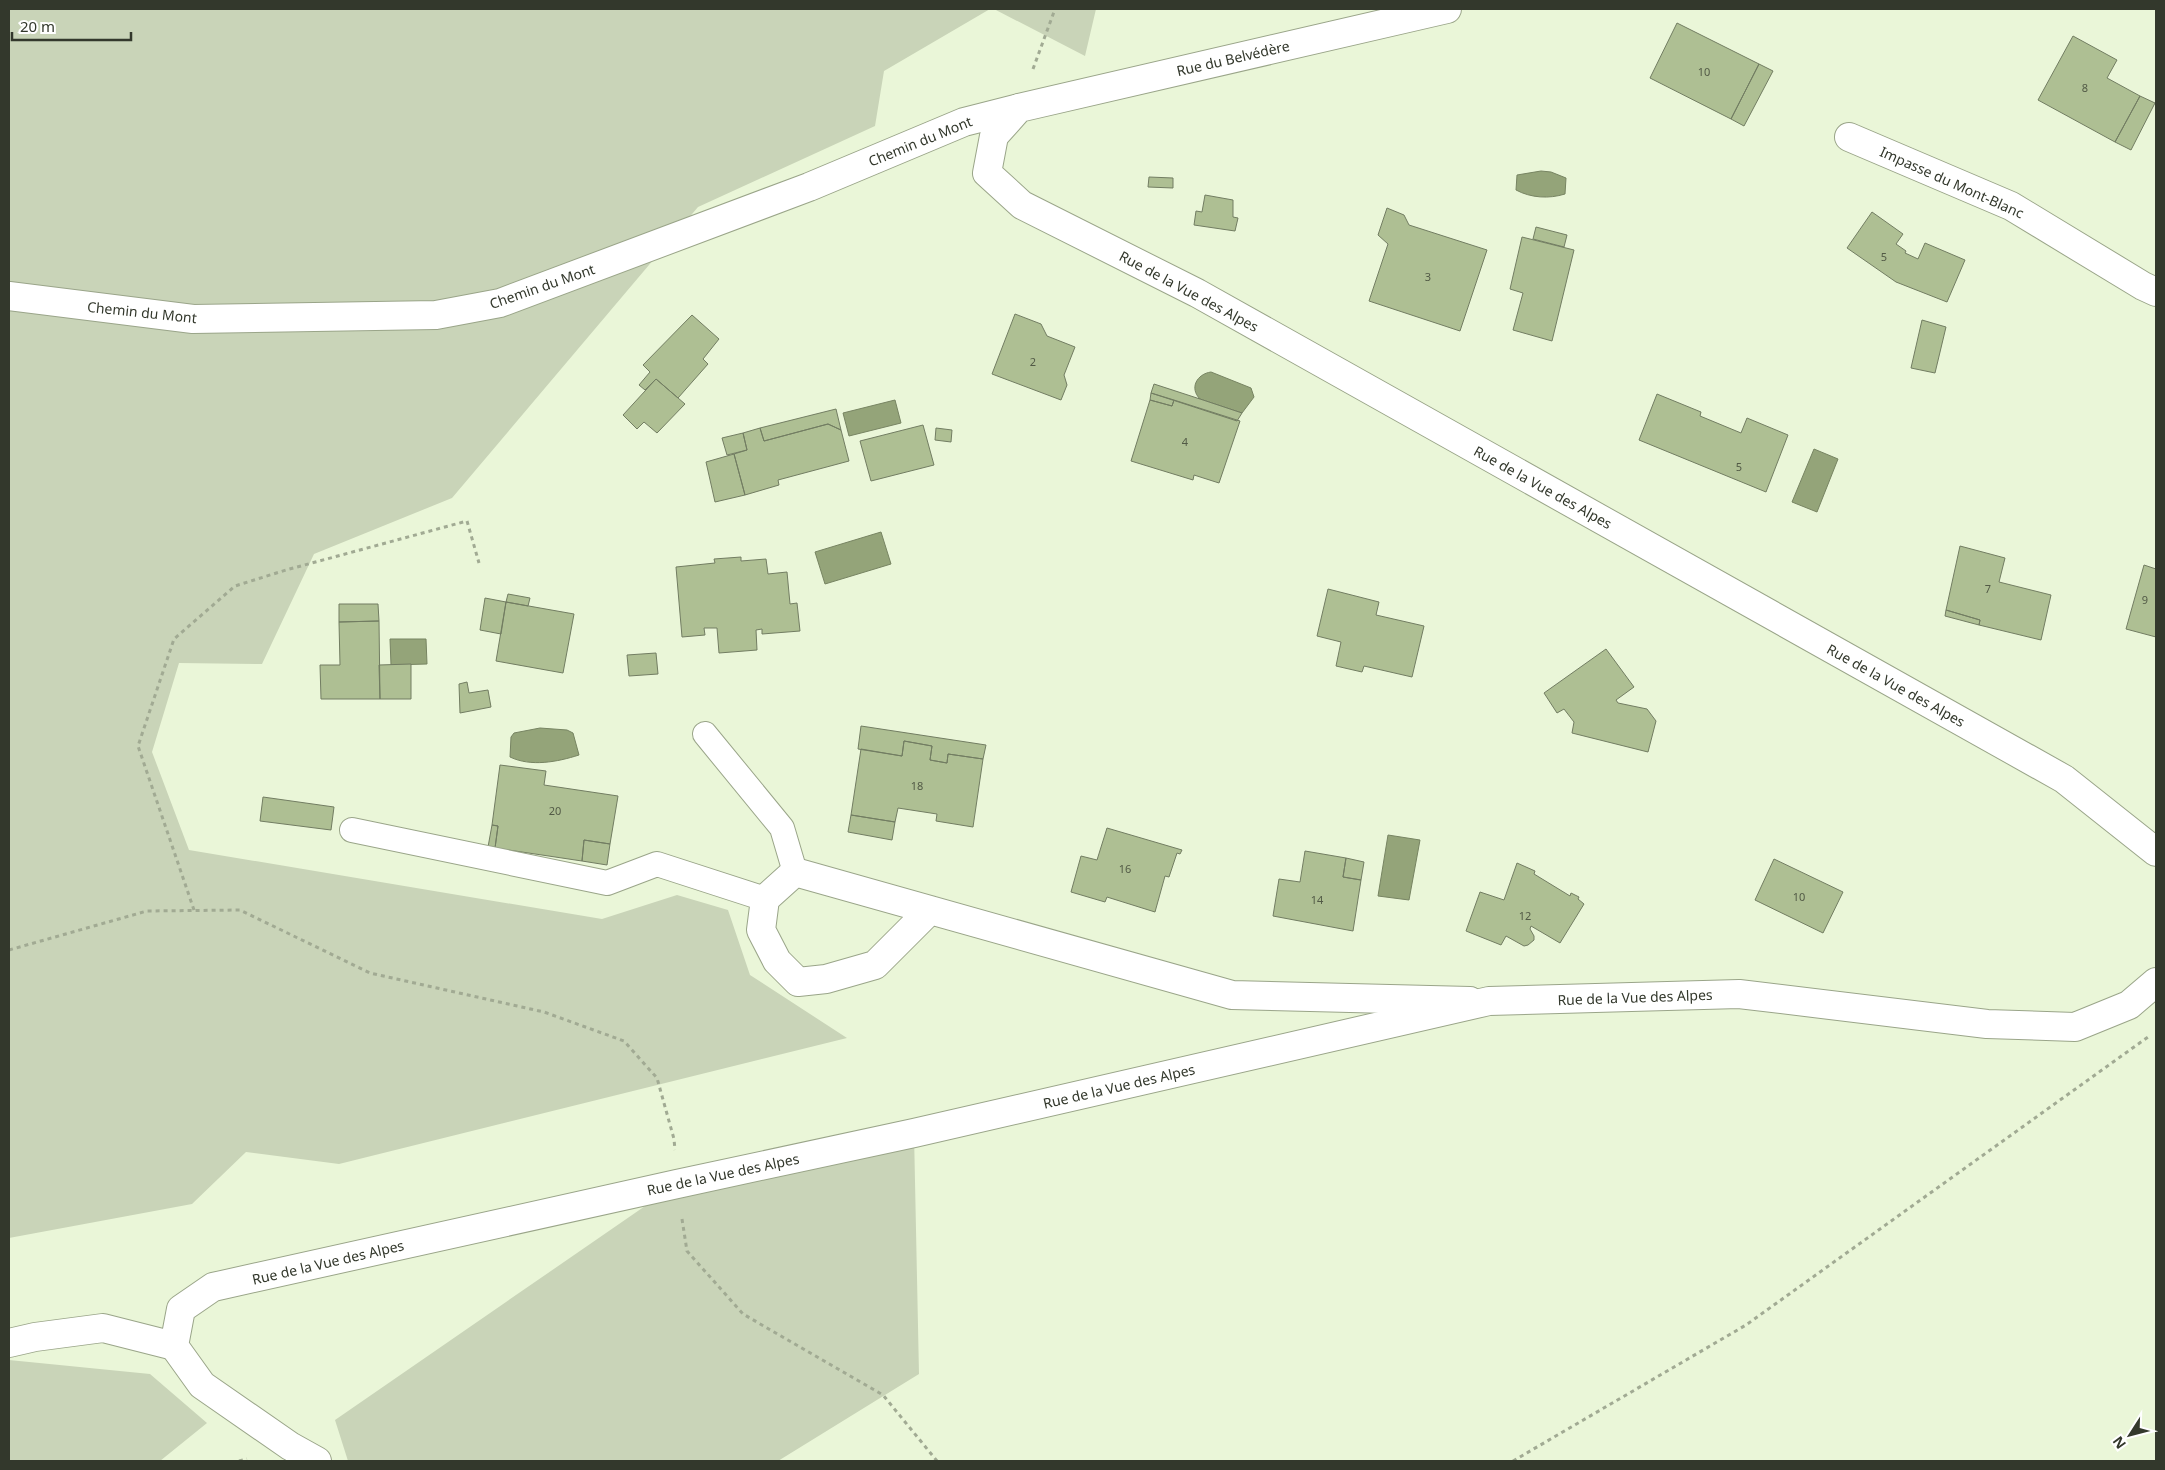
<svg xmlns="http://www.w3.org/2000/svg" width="2165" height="1470" font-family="'Noto Sans',sans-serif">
  <rect width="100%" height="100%" fill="#eaf6d8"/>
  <path fill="#c9d4b8" d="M9,9h981l-106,62 -9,55 -177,81 -246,291 -138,56 -52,110 -83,-1 -27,89 37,98 413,69 75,-24 51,15 22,65 97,63 -508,126 -93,-12 -54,52 -183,34z
    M994,9h102l-11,47z
    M914,1133l5,241 -141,87h-430l-13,-41 342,-236z
    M9,1360l141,14 57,49 -47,38h-151z"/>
  <path fill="#94a479" stroke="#778462" d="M1541,171l10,1 15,6 -1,16c-16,5 -34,4 -49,-4l1,-15z
    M1211,372l40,16 3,9 -12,16 -42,-14c-11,-11 -3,-25 11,-27z
    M895,400l6,23 -52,13 -6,-23z
    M1814,449l24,10 -21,53 -25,-10z
    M881,532l10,32 -66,20 -10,-32z
    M390,639h36l1,25 -36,1z
    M540,728l27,2 6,3 6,22c-22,7 -48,12 -69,2l1,-20 3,-4z
    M1388,835l32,5 -11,60 -31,-4z"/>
  <path fill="#aebf93" stroke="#727d62" d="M1677,23l82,41 -28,55 -81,-41z
    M2073,36l44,24 -10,18 33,18 -25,46 -77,-42z
    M1759,64l14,7 -29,55 -13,-7z
    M2140,96l15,7 -24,47 -16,-8z
    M1149,177l24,1v10l-25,-1z
    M1205,195l28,5v17l5,1 -3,13 -41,-6 2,-14 6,1z
    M1387,208l17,7 5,10 78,25 -27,81 -91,-30 19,-57 -10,-9z
    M1872,212l31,22 -7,10 10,7 -1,2 13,6 7,-16 40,17 -18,42 -51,-20 -49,-34z
    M1536,227l31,8 -3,12 -31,-8z
    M1522,237l52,13 -22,91 -39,-11 10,-37 -13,-4z
    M1015,314l26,10 6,12 28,11 -11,28 3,10 -6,15 -69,-26z
    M692,315l27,24 -16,20 5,5 -30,34 -22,-19 -11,11 -6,-5 11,-13 -7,-7z
    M1922,320l24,7 -11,46 -24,-5z
    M656,379l29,25 -28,29 -13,-11 -7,7 -14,-14z
    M1154,384l46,15 42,14 -5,8 -86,-28z
    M1151,393l23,7 -2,6 -22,-6z
    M1657,394l44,18 -1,4 41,17 6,-15 41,17 -22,57 -127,-52z
    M1150,400l22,6 2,-6 66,21 -21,62 -25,-8 -1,5 -62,-19z
    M836,409l5,21 -13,-6 -64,17 -4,-13z
    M828,424l13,6 8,31 -71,19 1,5 -34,10 -11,-41 13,-4 -4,-17 17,-5 4,13z
    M923,425l11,40 -63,16 -11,-40z
    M936,428l16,2 -1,12 -16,-2z
    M743,433l4,17 -20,5 -5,-17z
    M734,454l11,41 -30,7 -9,-40z
    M1960,546l45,12 -6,24 52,13 -10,45 -62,-15 1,-5 -34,-10z
    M741,557v4l25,-2 2,15 19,-2 3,32 7,-1 3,28 -38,3v-5l-6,1 1,20 -38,3 -2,-25h-13l1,7 -23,2 -6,-70 39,-4 -1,-4z
    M2144,565l12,4v68l-30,-8z
    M1328,589l51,13 -3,13 48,11 -12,51 -48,-11 -2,6 -26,-6 5,-24 -24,-6z
    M508,594l22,4 -2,8 -22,-4z
    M485,598l21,4 -5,32 -21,-4z
    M506,602l68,12 -11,59 -67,-12z
    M339,604h39l1,17 -40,1z
    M1946,610l34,10 -1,5 -34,-9z
    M379,621l1,78h-59l-1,-34h20l-1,-43z
    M1606,649l28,38 -18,13 2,3 29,6 9,12 -8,31 -76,-19 2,-11 -10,-13 -7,4 -13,-20z
    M656,653l2,21 -29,2 -2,-21z
    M411,664v35h-31l-1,-34z
    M467,682l2,11 19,-3 3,17 -31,6 -1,-29z
    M861,726l125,19 -3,14 -35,-5 -1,9 -17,-3 2,-14 -28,-5 -2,15 -44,-7z
    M904,741l28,5 -2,14 17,3 1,-9 35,5 -10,68 -37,-6 1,-7 -39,-6 -3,14 -44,-7 10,-66 41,7z
    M500,765l46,6 -2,14 74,11 -8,48 -26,-4 -2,21 -87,-13 3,-22 -6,-1z
    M263,797l71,10 -3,23 -71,-9z
    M851,815l44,7 -3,18 -44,-8z
    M492,825l6,1 -3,22 -7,-1z
    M1107,828l75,22 -2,4 -3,-1 -8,24 -4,-1 -10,36 -48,-15 -2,5 -34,-10 10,-36 16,4z
    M584,840l26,4 -3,21 -25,-4z
    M1305,851l41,7 -3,19 18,3 -8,51 -80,-15 6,-37 21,3z
    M1346,858l18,4 -3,18 -18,-3z
    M1774,859l69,33 -20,41 -68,-33z
    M1517,863l18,8 -1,3 36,22 1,-3 8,4 -1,2 6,5 -24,39 -29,-17 -1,3 4,7v4l-6,5 -4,1 -18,-10 -5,9 -35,-14 14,-39 24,8z"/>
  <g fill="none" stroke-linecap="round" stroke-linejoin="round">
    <g stroke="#9aa589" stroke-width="26">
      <path id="lane" d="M705,734l77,94 13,44
        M352,830l255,53 50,-19 108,35"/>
    </g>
    <g stroke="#9aa589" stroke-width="30">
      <path id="street" d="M1849,137l162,69 132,80 13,6
        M9,296l184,23 243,-4 64,-12 309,-116 155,-65 55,-14
        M930,910l-55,55 -49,14 -28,3 -21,-21 -16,-31 4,-31 30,-27 437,123 238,6
        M9,1343l26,-6 68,-9 71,18"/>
    </g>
    <g stroke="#9aa589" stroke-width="30">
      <path id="secondary" d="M1447,9l-428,99 -25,28 -7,37 35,32 175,88 867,486 92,73
        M317,1461l-27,-15 -88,-61 -28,-39 7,-37 32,-22 464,-103 237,-51 575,-132 250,-7 248,30 88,3 54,-22 27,-23"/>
    </g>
    <path stroke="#a1aa93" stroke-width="3" stroke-dasharray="4 4" stroke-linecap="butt" d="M1033,69l22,-60
      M194,910l-56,-164 36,-107 61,-53 51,-16 181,-49 12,42
      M9,950l138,-39 93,-1 130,63 174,39 80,29 33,37 17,61 1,11
      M682,1219l5,32 56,63 140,81 54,66
      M239,1461l8,-2
      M1513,1461l233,-136 402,-288"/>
    <use href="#lane" stroke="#fff" stroke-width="24"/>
    <use href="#street" stroke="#fff" stroke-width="28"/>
    <use href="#secondary" stroke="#fff" stroke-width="28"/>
  </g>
  <g text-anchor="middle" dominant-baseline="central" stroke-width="4.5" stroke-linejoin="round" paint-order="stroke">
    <g font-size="11" fill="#525a46">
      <text x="1704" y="71">10</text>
      <text x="2085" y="87">8</text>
      <text x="1884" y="256">5</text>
      <text x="1428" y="276">3</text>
      <text x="1033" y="361">2</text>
      <text x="1185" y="441">4</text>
      <text x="1739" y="466">5</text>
      <text x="1988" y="588">7</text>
      <text x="2145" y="599">9</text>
      <text x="917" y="785">18</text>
      <text x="555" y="810">20</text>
      <text x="1125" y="868">16</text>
      <text x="1799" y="896">10</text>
      <text x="1317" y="899">14</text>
      <text x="1525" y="915">12</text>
    </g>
    <g font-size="14" fill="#33382c" stroke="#fff">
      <text transform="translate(1233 58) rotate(-13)">Rue du Belvédère</text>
      <text transform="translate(920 141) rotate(-22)">Chemin du Mont</text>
      <text transform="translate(1952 182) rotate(24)">Impasse du Mont-Blanc</text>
      <text transform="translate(542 286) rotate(-19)">Chemin du Mont</text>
      <text transform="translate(1189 291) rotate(28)">Rue de la Vue des Alpes</text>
      <text transform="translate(142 312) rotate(6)">Chemin du Mont</text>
      <text transform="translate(1543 487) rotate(29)">Rue de la Vue des Alpes</text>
      <text transform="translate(1896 685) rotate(29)">Rue de la Vue des Alpes</text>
      <text transform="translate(1635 997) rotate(-2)">Rue de la Vue des Alpes</text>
      <text transform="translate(1119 1086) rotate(-13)">Rue de la Vue des Alpes</text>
      <text transform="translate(723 1174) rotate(-12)">Rue de la Vue des Alpes</text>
      <text transform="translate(328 1262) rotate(-13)">Rue de la Vue des Alpes</text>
    </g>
  </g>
  <rect width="2165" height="1470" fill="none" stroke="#33382c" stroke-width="20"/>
  <g transform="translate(2130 1435) rotate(234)" stroke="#ffffff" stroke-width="4" paint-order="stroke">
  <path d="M0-4L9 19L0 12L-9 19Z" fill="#33382c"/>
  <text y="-8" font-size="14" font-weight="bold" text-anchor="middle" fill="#33382c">N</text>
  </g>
  <path d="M12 32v8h119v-8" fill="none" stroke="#33382c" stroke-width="2.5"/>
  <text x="20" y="32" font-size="15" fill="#33382c" stroke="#ffffff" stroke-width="4" paint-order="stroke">20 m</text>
</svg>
